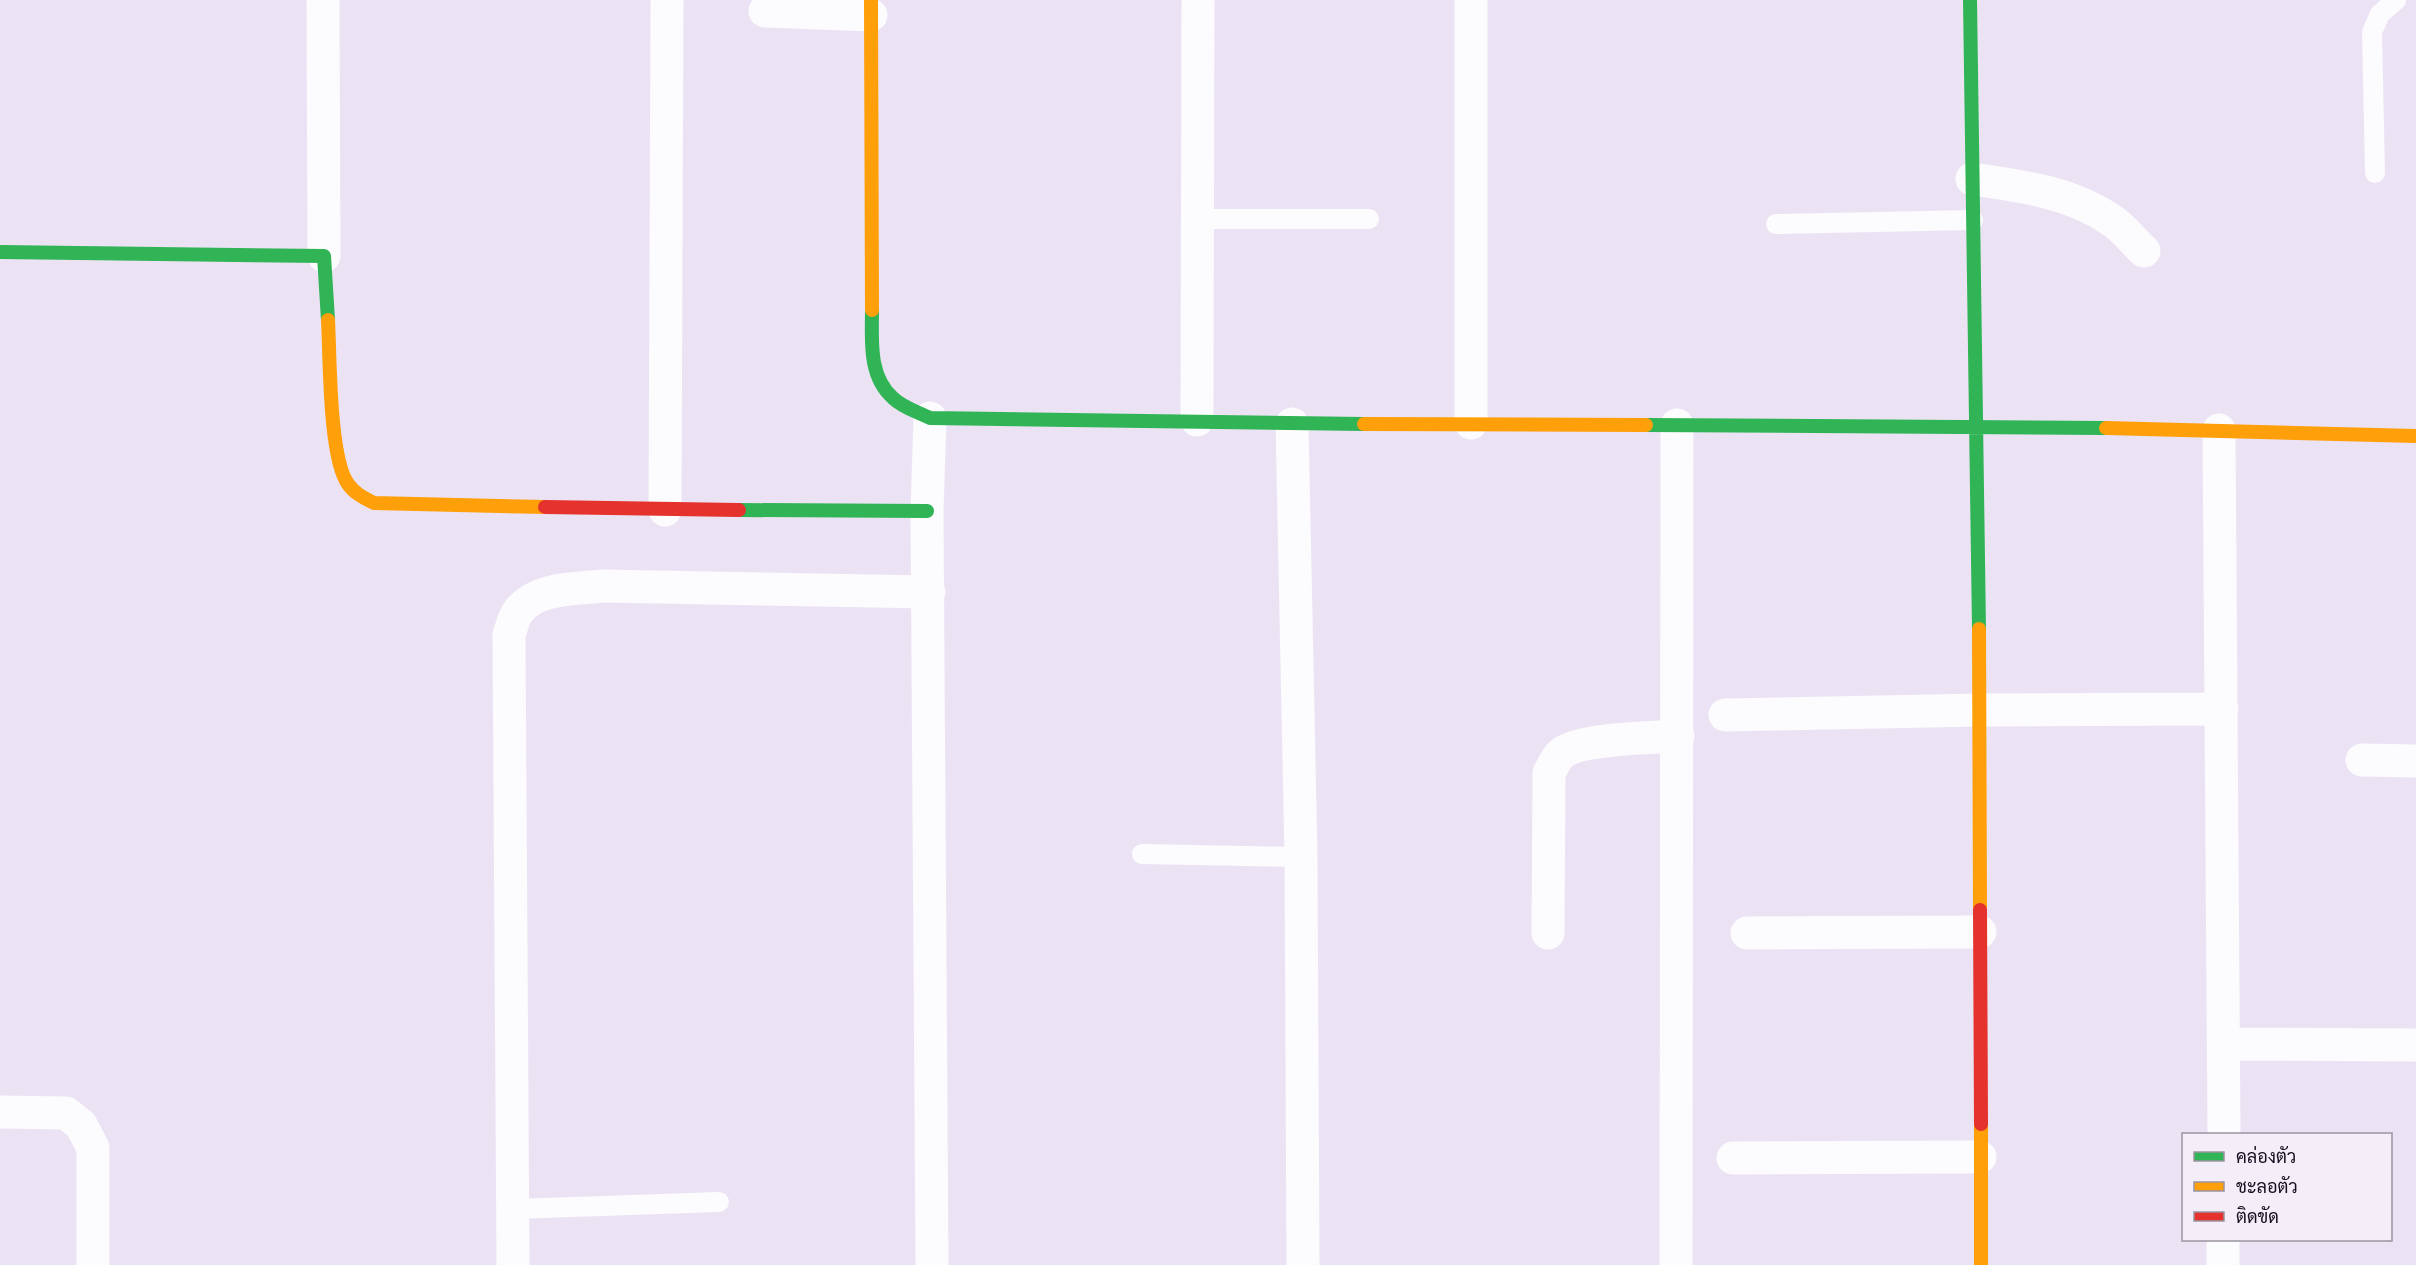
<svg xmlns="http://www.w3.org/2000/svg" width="2416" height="1265" font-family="Poppins,Sarabun,sans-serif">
  <rect width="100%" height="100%" fill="#ebe3f4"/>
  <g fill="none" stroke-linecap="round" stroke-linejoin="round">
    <path stroke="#fcfbfd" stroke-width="20" d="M2375,173l-3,-141 8,-18 16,-14
      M1198,219h171
      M1776,224l197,-4
      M1142,854l159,3
      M513,1209l206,-7"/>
    <path stroke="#fcfbfd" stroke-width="33" d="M323,0l1,256
      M765,11l106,4
      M1972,179c49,7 100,13 142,43 11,8 20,20 30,29
      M930,418l-3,93 5,754
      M1197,420l1,-420
      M1471,423v-423
      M1292,424l9,433 2,408
      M2219,430l5,704
      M665,510l2,-510
      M1725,715l255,-5 242,-1
      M2362,760l54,1
      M1548,933l1,-160c4,-7 7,-15 13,-20 19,-15 90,-15 116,-17
      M1747,933l233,-1
      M2224,1044l192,1
      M0,1112l66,1 15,12 12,23v117
      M1733,1158l247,-1
      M513,1265l-4,-631c3,-6 4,-16 9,-22 17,-25 59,-23 85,-26l326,6
      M1676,1265l1,-840
      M2223,1265v-25"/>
    <path stroke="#30b455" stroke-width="14" d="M1970,0l9,629
      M0,252l324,4 4,64
      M872,310c0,30 -4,66 21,88 10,10 25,14 37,20l434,6
      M1646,425l460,3
      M739,510l188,1"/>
    <path stroke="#ff9f0a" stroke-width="14" d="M871,0l1,310
      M328,320c2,36 1,138 20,164 6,9 16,14 26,19l171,4
      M1364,424l282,1
      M2106,428l310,8
      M1979,629l1,281
      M1981,1124v141"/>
    <path stroke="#e5322d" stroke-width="14" d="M545,507l194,3
      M1980,910l1,214"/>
  </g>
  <rect x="2182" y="1133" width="210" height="108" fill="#f3eef8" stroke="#9b94a1" stroke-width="1.5"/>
  <rect x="2194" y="1152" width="30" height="9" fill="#30b455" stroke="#9b94a1" stroke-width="1.5"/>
  <text x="2236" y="1163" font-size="18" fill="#160d1e">คล่องตัว</text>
  <rect x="2194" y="1182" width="30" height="9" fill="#ff9f0a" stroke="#9b94a1" stroke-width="1.5"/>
  <text x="2236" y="1193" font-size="18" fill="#160d1e">ชะลอตัว</text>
  <rect x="2194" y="1212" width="30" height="9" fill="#e5322d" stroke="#9b94a1" stroke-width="1.5"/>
  <text x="2236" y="1223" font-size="18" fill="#160d1e">ติดขัด</text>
</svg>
